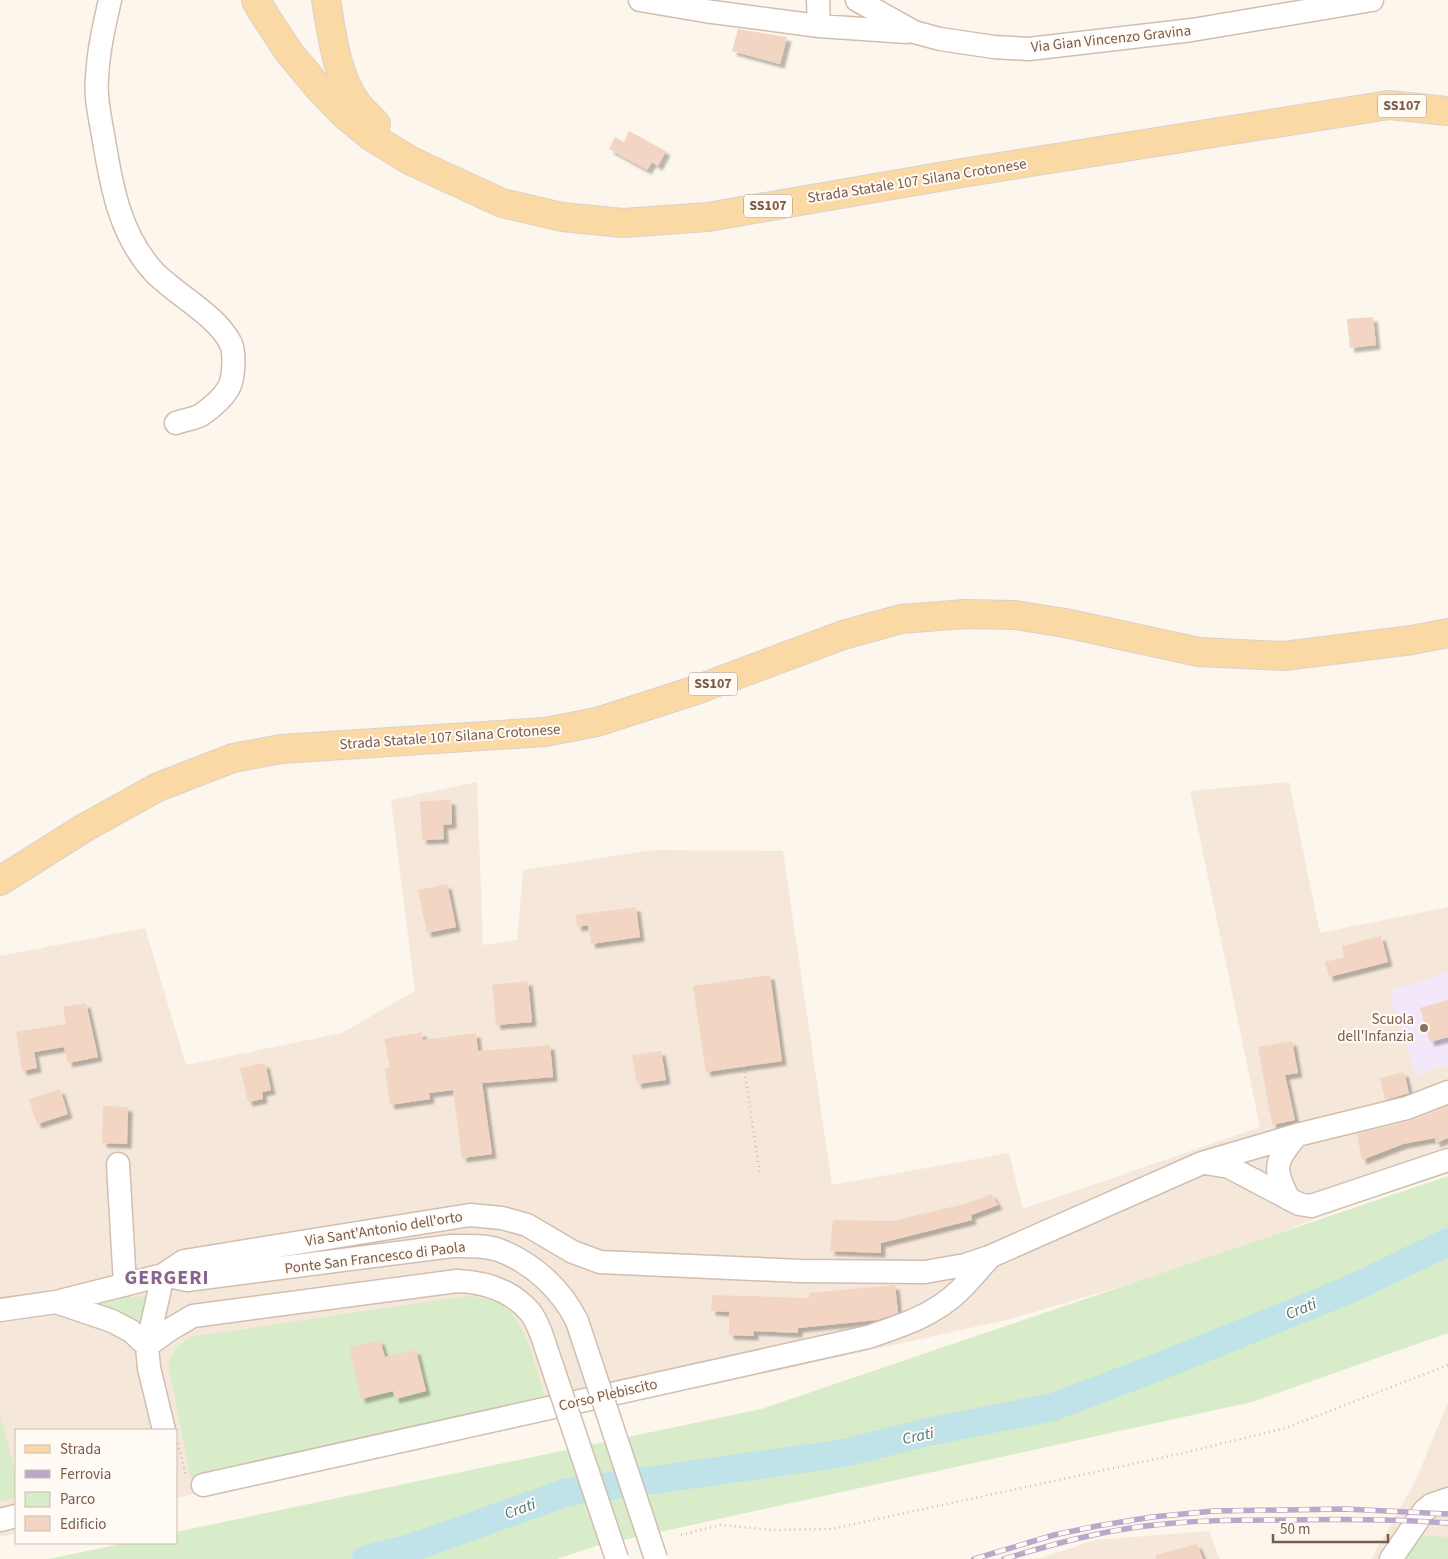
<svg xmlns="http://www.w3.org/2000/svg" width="1448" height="1559" font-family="'Source Sans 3',sans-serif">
  <defs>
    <filter id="shadow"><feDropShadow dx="4.5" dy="4.5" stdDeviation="1" flood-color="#0004"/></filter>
  </defs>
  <rect width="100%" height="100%" fill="#fdf6ec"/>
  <path fill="#f5e8da" d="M477,782l6,163 34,-5 6,-70 130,-20 130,1 49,334 177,-32 14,56 237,-82 -70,-336 99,-9 31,151 128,-26v262l-188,71 -124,42 -125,37 -285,63 -364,75 -186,41v-68h-160v103l-16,4v-581l145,-28 41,137 156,-32 73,-42 -24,-191z
    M1448,1402v157h-77l44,-77z
    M1209,1531l11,28h-183l58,-19z"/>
  <path fill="#f3e8fa" d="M1448,972v93l-32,10 -27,-84z"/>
  <path fill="#d8ecc9" d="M1448,1176v157l-196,69 -656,144 -39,13h-509l78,-16h50v-11l585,-123z
    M150,1296l-8,39 -55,-32 43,-6z
    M466,1296c13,2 30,2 40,12 22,19 30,62 39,89l-354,82 -23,-115 7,-16 15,-11z
    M0,1415l16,58v25l-16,4z
    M1418,1535l30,2v22h-48z"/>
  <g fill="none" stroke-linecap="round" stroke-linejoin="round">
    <path stroke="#bfe3e8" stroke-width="28" d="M366,1559l48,-12 154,-55 276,-39 84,-21 125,-25 100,-38 198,-80 97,-47"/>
  </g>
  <path fill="#f3d5c3" filter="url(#shadow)" d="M738,29l49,8 -7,27 -48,-13z
    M629,131l37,20 -8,15 -6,-4 -5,8 -38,-21 6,-12 9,5z
    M1373,317l3,28 -26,3 -3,-29z
    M451,800l1,24 -9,1 1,14 -22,1 -2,-39z
    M447,884l9,43 -29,6 -9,-43z
    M636,907l4,30 -49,7 -3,-19 -11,2 -1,-12z
    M1381,936l7,26 -59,15 -4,-15 19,-5 -2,-11z
    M770,975l12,86 -76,11 -13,-86z
    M528,981l4,41 -36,3 -4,-40z
    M1448,1000v37l-18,5 -10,-34z
    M86,1003l12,54 -30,6 -4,-16 -30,5 3,16 -15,3 -6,-39 50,-8 -3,-17z
    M422,1032l1,8 53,-7 2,18 72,-6 3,32 -71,6 10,71 -30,4 -9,-68 -24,3 1,6 -40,6 -5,-36 5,-1 -6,-29z
    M1292,1041l6,32 -13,2 10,45 -23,5 -14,-78z
    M661,1051l5,29 -29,4 -5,-29z
    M265,1063l6,27 -9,2 1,7 -15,3 -8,-34z
    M1404,1072l5,21 -24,7 -5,-22z
    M60,1089l8,25 -31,10 -8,-25z
    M103,1106l25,1 -1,37 -25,-1z
    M1448,1106v32l-12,5 -1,-5 -32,6 -41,16 -5,-26 53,-13z
    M991,1194l7,11 -27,10 1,5 -91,23v10l-51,-2 3,-31 60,1 75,-18z
    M895,1285l3,28 -21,7 -79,8v5l-44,-2v5l-25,-1v-23l-18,-1 1,-16 97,3v-5z
    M380,1340l5,17 31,-7 10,41 -31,8 -2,-8 -32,8 -12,-52z
    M1197,1544l6,15h-47v-4z"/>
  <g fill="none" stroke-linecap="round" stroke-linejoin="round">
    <g stroke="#d1beb0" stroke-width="25">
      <path id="minor" d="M110,0c-6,26 -12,52 -13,79 -2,18 3,38 6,56 8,49 16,99 51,137 21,22 64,44 77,72 4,10 3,36 -3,45 -6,10 -17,19 -27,26 -7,4 -18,5 -25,8
        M640,0l65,11 114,15 88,6
        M818,0l1,26
        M857,0l57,32 26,7 54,8 35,2 163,-19 180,-30
        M1205,1163l24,4 70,37 12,2 137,-46
        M118,1164l7,121
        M1289,1199c-17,-31 -14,-38 8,-64
        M163,1275l24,5 265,-34c15,0 32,-1 47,4 34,13 62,39 78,71
        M56,1302l107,-27 21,-14 286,-46 32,3 25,7 46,27 27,10 200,9 125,1 40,-7 24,-8 213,-94 95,-28 110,-27 41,-16
        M0,1310l56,-8 56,19 19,10 16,15 2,22 15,62
        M147,1346l22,-16 24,-14 264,-35c28,1 54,9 73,31 5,6 8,14 11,21
        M147,1346l16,-71
        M203,1485l665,-148c33,-11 67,-22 92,-47 10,-10 19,-21 29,-32
        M0,1520l16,-4
        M1391,1559l33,-48 7,-6 17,-6"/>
    </g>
    <g stroke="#dad1cd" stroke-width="30">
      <path id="major" d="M256,0l6,11 26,40 29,35 29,30 26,21 39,24 91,42 60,14 61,6 85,-6 254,-44 427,-68 59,6
        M326,0c6,34 10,75 31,104 6,7 13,13 19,20
        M0,881l84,-53 74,-41 75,-29 48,-9 264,-17 52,-10 99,-32 147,-55 58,-16 64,-5 50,1 50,8 134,29 85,4 128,-16 36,-7"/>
    </g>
    <path stroke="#d9b8a5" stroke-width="2.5" stroke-dasharray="1 4" stroke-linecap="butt" d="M744,1067l16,108
      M178,1443l8,33
      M681,1535l39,-10 54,5 57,-1 357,-77 98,-24 162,-63"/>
    <use href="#minor" stroke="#fff" stroke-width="22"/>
    <use href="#major" stroke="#fbd9a5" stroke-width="28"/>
    <g stroke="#b9a8c9" stroke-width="5.5">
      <path id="rail" d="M974,1559l80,-24 43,-9 55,-9 62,-6 131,-2 103,5
        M1004,1559c49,-15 100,-29 151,-34 42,-5 84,-5 126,-5 55,-1 111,-1 167,3"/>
    </g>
    <use href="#rail" stroke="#fffaf3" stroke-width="4" stroke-dasharray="11" stroke-linecap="butt"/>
    <g stroke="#d1beb0" stroke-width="25" stroke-linecap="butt">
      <path id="minor-bridge" d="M577,1321l79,238
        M541,1333l76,226"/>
    </g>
    <use href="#minor-bridge" stroke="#fff" stroke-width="22"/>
  </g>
  <circle fill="#8d6e63" stroke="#fffaf3" stroke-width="2" cx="1424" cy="1028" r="5"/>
  <g text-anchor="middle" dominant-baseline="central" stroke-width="4" stroke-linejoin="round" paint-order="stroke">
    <g fill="#fffaf3" stroke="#a28b7f" stroke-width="1">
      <rect x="1378" y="94.5" width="48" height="23" rx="4"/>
      <rect x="744" y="194.5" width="48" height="23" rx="4"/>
      <rect x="689" y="672.5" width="48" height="23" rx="4"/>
    </g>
    <g font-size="14" font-weight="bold" fill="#7a5c4d">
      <text x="1402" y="106">SS107</text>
      <text x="768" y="206">SS107</text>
      <text x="713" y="684">SS107</text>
    </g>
    <g font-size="15" fill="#7a5c4d" stroke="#fffaf3">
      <text transform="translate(1111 39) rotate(-6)">Via Gian Vincenzo Gravina</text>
      <text transform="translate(917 181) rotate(-9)">Strada Statale 107 Silana Crotonese</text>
      <text transform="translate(450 737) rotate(-4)">Strada Statale 107 Silana Crotonese</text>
      <text transform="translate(384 1229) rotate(-9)">Via Sant'Antonio dell'orto</text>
      <text transform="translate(375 1258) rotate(-7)">Ponte San Francesco di Paola</text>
      <text transform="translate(608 1395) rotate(-13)">Corso Plebiscito</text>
    </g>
    <g font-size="15" fill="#785e54" stroke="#fffaf3" text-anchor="end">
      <text x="1414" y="1019">Scuola<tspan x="1414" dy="17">dell'Infanzia</tspan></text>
    </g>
    <g font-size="16" font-style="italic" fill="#437c86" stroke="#fffaf3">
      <text transform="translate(1301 1309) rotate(-22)">Crati</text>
      <text transform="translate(918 1436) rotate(-12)">Crati</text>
      <text transform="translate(520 1509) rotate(-20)">Crati</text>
    </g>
    <g font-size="20" font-weight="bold" letter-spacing="1" fill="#846695" stroke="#fffaf3">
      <text x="167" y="1278">GERGERI</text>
    </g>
  </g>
  <rect x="15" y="1429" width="162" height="115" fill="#fffaf3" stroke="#cabbb1"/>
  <rect x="25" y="1445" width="25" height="8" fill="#fbd9a5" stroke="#cabbb1"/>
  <text x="60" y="1454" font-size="15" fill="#7a5c4d">Strada</text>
  <rect x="25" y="1470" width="25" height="8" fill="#b9a8c9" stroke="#cabbb1"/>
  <text x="60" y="1479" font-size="15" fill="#7a5c4d">Ferrovia</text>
  <rect x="25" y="1492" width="25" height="15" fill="#d8ecc9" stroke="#cabbb1"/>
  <text x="60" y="1504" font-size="15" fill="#7a5c4d">Parco</text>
  <rect x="25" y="1516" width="25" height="15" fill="#f3d5c3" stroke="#cabbb1"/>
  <text x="60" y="1529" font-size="15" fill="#7a5c4d">Edificio</text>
  <path d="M1273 1534v8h115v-8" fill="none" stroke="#7a5c4d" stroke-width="2.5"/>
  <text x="1280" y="1534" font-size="15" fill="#7a5c4d" stroke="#fffaf3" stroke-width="4" paint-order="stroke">50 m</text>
</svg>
